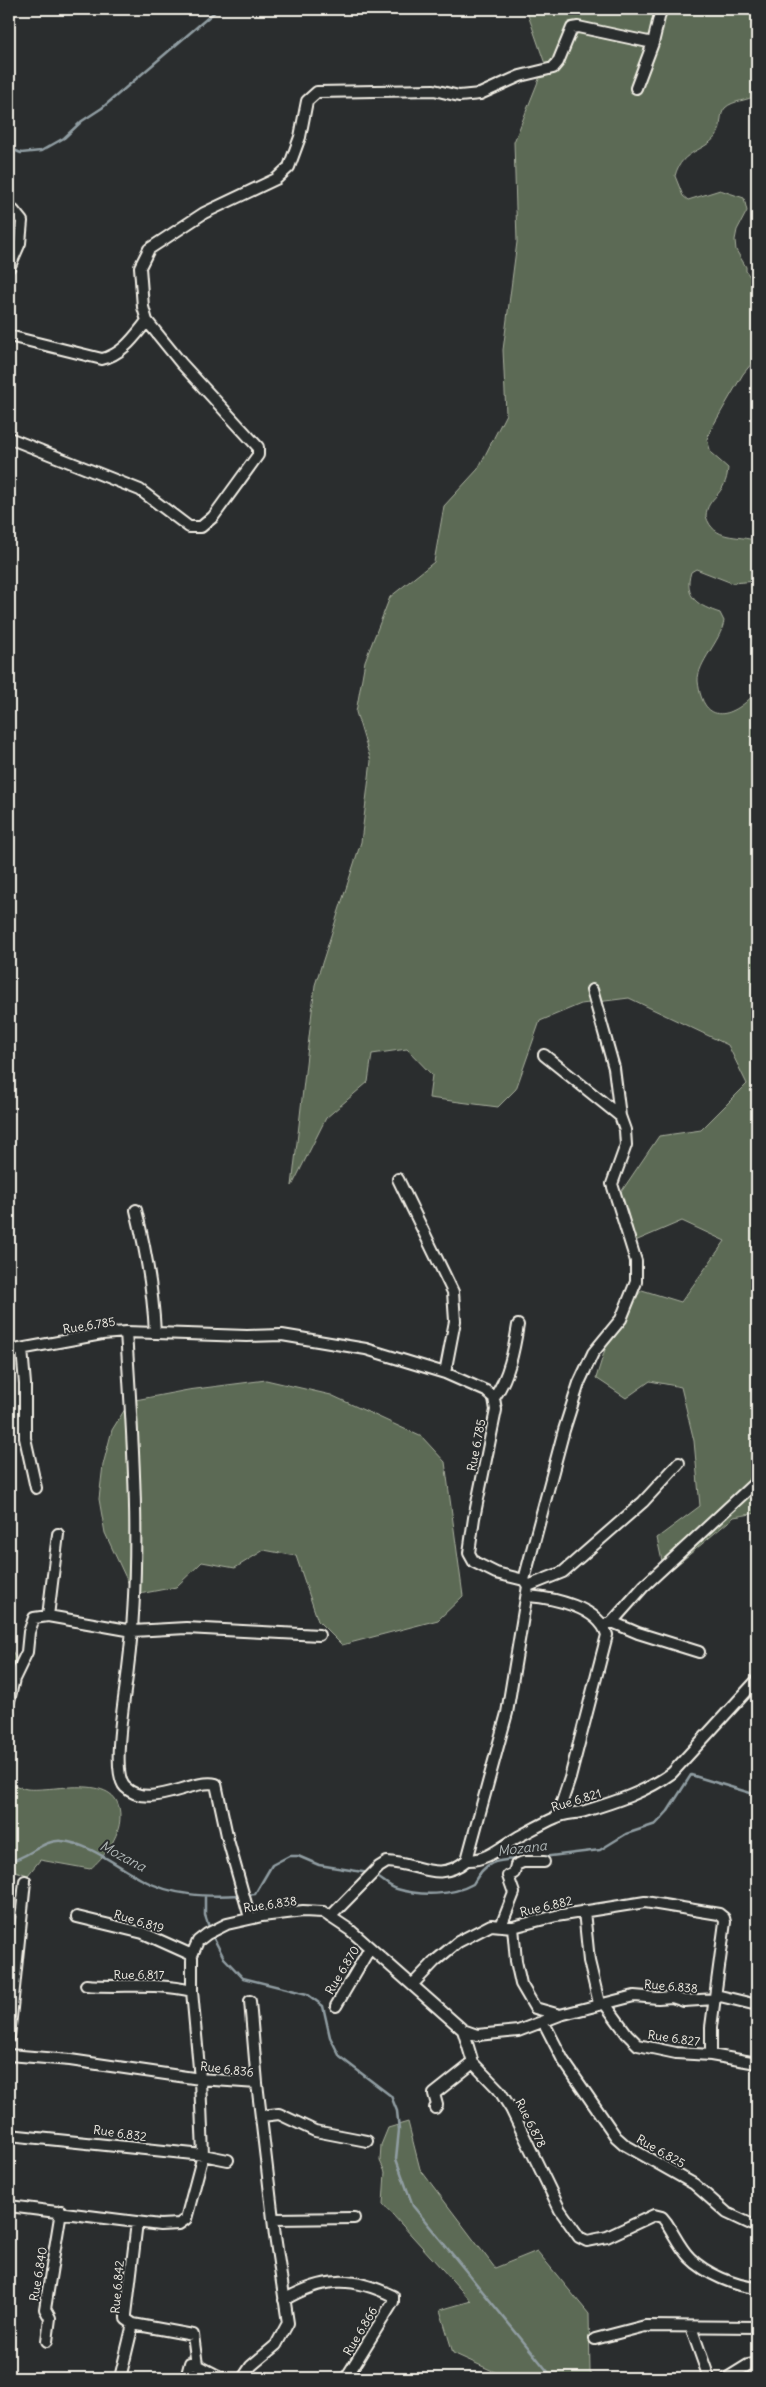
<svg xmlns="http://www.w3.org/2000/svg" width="766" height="2387" font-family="Delius,sans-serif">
  <rect width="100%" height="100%" fill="#2a2d2e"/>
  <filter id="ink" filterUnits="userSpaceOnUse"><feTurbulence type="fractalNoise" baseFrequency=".02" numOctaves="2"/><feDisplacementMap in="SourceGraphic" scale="10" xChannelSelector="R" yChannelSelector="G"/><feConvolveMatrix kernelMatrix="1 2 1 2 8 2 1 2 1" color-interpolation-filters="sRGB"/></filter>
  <g filter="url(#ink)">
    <path fill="#5c6b54" stroke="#a8ae9e" d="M526,9h231v86c-9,6 -24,5 -32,13 -6,7 -3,17 -7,25 -12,20 -36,15 -43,43l8,20 5,4 32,-10 24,8 3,13 -10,19 -2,10 1,10 10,17v4l11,16v70l-14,17 -33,57 -3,8 4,14 17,15c-2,29 -21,28 -22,48 8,26 31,18 51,25v40l-25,2 -36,-14 -5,3c-8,26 8,34 29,41l4,8c-3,20 -27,42 -26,60 5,47 36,37 59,10v822l-23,4 -69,58 -8,-37 43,-32 -6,-65 -13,-54 -31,-6 -24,17 -30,-20 16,-51 30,-37 39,12 44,-61 -43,-20 -56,24 -9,-47 42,-62 42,-6 46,-46 -19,-39 -99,-47 -48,6 -41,17 -24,68 -18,18 -69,-9 3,-23 -25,-26 -35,5 -4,28 -42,36 -34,68 23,-201 46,-143 10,-81 -15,-49 9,-51 25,-64 44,-35 10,-56 34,-37 28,-55 -3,-64 14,-108 -3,-100 31,-78z
      M266,1380l65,15 91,42 23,25 18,134 -25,24 -96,25 -24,-24 -22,-65 -32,-6 -29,18 -33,-6 -26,25 -42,8 -29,-62 -6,-34 4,-34 9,-35 18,-29 58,-11z
      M9,1645l12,22 -12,36z
      M9,1783c6,2 12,5 18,6 28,3 94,-18 93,28 0,20 -16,40 -30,52l-50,-9 -12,15 -19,-6z
      M408,2122l12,47 75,99 42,-17 52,63 1,58 4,6h-86l-55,-25 -13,-43 31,-9 -88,-97 2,-32 -5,-11 1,-16 7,-17z"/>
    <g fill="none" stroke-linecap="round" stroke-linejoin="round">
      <path stroke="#909da2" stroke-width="2.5" d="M9,148l12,5 20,-2 23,-13 18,-17 20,-13 116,-99
        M534,1858l66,-8 26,-16 30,-10 12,-13 23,-36 66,20
        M9,1861c19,-2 33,-22 53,-20 26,2 55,25 79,38 31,17 65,18 100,16
        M374,1875c8,4 15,12 23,14 23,7 55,7 76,-5 13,-23 21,-24 46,-25
        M247,1895l8,-1 17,-29 17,-9h9l21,9 50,8
        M205,1897v18l5,15
        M212,1935l12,23 19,20 64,16 16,12 7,31 10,20 51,39 6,15 2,19 -3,29 17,47 140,172"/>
      <g stroke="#f4f1e8" stroke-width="14">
        <path id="street" d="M636,88l17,-45 8,-34
          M9,208l5,3 8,10 -2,22 -11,25
          M9,336l93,23c21,-5 32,-22 45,-38
          M9,438l131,52 49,37h12l12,-10 45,-62v-8l-77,-84 -34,-42 -4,-14 -3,-40 9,-18 55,-36 72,-34 13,-12 11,-30 7,-36 10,-9 117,-2 25,6 21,-2 40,-18 33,-8 5,-6 14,-34 6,-1 75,16
          M592,990l22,78 6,48
          M398,1179l55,113 2,29 -10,52
          M136,1210c10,41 17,80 19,123
          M126,1332c7,112 16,224 2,336 -2,23 -18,104 -3,119 24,24 68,-9 91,-3l12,56 22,78
          M22,1349l3,35v54l11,50
          M9,1351l93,-17 24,-2 121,4 35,-1 84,14 79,24 41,18 8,7 2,12 -22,108 -5,35 5,9 22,11 28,7 4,6 -21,127 -40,147
          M494,1398c15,-21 20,-48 24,-73
          M58,1534l-10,82 85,15 53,-3 133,7
          M524,1580l40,-150 15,-47 14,-30 28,-34 15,-37v-21l-24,-77 14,-39 -1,-15 -5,-14 -76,-61
          M528,1586l35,-14 80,-70 36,-39
          M528,1596c25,2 71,11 79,39l-37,143 -13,39
          M612,1622l26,11 61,19
          M604,1625l8,-3 32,-36 113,-105
          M9,1701l5,-22 13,-27 2,-20 5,-14 14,-2
          M584,1911l5,50 10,42
          M77,1917l66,16 49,22
          M330,1917l49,-50 8,-5c32,1 51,22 80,-2 20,1 35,-14 51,-23 12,-6 25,-14 37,-19 9,-5 20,-4 30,-7 30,-9 61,-19 87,-38l85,-93
          M501,1926l13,-33 -6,-17 6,-3 2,-8 7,-3h21
          M513,1927l43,-11 89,-14 74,12 5,4 1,4 -14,105v28
          M413,1984l22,-23 23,-19 33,-17 22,2 3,34 5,23 14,24 25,7
          M86,1985c35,3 71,-3 106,6
          M250,2001l7,82
          M605,2004l22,30 11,11 38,8 35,2 46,8
          M336,2006l34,-58
          M543,2021l20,39 53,77 9,8 69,39 33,29 30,14
          M463,2030l10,33 26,27 12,19 49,101 19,27 8,4 20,-4 47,-22 8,2 4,5c8,12 14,26 24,36 16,16 45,28 67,30
          M9,2037l16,-156
          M9,2055l61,5 130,19 57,4 18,153 13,87 -12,22 -25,21 -8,12
          M435,2108l2,-3 -3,-11 39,-31
          M262,2116l17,-2 36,17 52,10
          M9,2135l194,20 25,5
          M9,2206l151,19 19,-1 7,-5 17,-64 -3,-76 -8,-88v-36l6,-14 9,-7 20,-10 35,-8 41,-5 20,1 27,18 113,100 14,5 41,-4 42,-16 74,-19 24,2 14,-1 12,4 31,-2 5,-3 37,9
          M273,2219l81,-1
          M284,2300c39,-23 68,-24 109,-4v6l-47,76
          M133,2324l60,11 4,30 25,13
          M691,2327l18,51
          M595,2339l50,-13 112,1
          M47,2341l3,-23 -5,-9 16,-98
          M120,2378l13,-54 -7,-5v-4l11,-93
          M186,2378l4,-15h6
          M727,2378l21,-13 9,-2"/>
      </g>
      <use href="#street" stroke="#2a2d2e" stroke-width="10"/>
    </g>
  </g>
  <g text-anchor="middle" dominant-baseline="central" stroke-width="4" stroke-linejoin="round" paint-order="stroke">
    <g font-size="12" fill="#f4f1e8" stroke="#2a2d2e">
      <text transform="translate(89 1325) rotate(-9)">Rue 6.785</text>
      <text transform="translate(476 1445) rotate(-79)">Rue 6.785</text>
      <text transform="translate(576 1800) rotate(-17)">Rue 6.821</text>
      <text transform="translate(270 1904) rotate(-8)">Rue 6.838</text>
      <text transform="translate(546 1906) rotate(-13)">Rue 6.882</text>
      <text transform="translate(139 1921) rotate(17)">Rue 6.819</text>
      <text transform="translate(342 1970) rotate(-59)">Rue 6.870</text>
      <text x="139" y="1974">Rue 6.817</text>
      <text transform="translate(671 1986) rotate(5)">Rue 6.838</text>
      <text transform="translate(674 2038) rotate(8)">Rue 6.827</text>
      <text transform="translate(227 2069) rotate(7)">Rue 6.836</text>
      <text transform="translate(531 2123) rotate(63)">Rue 6.878</text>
      <text transform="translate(120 2133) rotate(8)">Rue 6.832</text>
      <text transform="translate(661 2151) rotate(30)">Rue 6.825</text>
      <text transform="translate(38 2274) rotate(-80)">Rue 6.840</text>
      <text transform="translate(117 2287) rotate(-85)">Rue 6.842</text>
      <text transform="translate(360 2331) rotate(-59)">Rue 6.866</text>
    </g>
    <g font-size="14" font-style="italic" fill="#b2b9b9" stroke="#2a2d2e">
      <text transform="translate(522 1848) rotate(-7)">Mozana</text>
      <text transform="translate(123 1856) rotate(28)">Mozana</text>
    </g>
  </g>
  <rect width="766" height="2387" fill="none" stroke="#2a2d2e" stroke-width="30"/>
  <rect x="15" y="15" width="736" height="2357" fill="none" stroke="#f4f1e8" stroke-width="2" filter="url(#ink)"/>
</svg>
